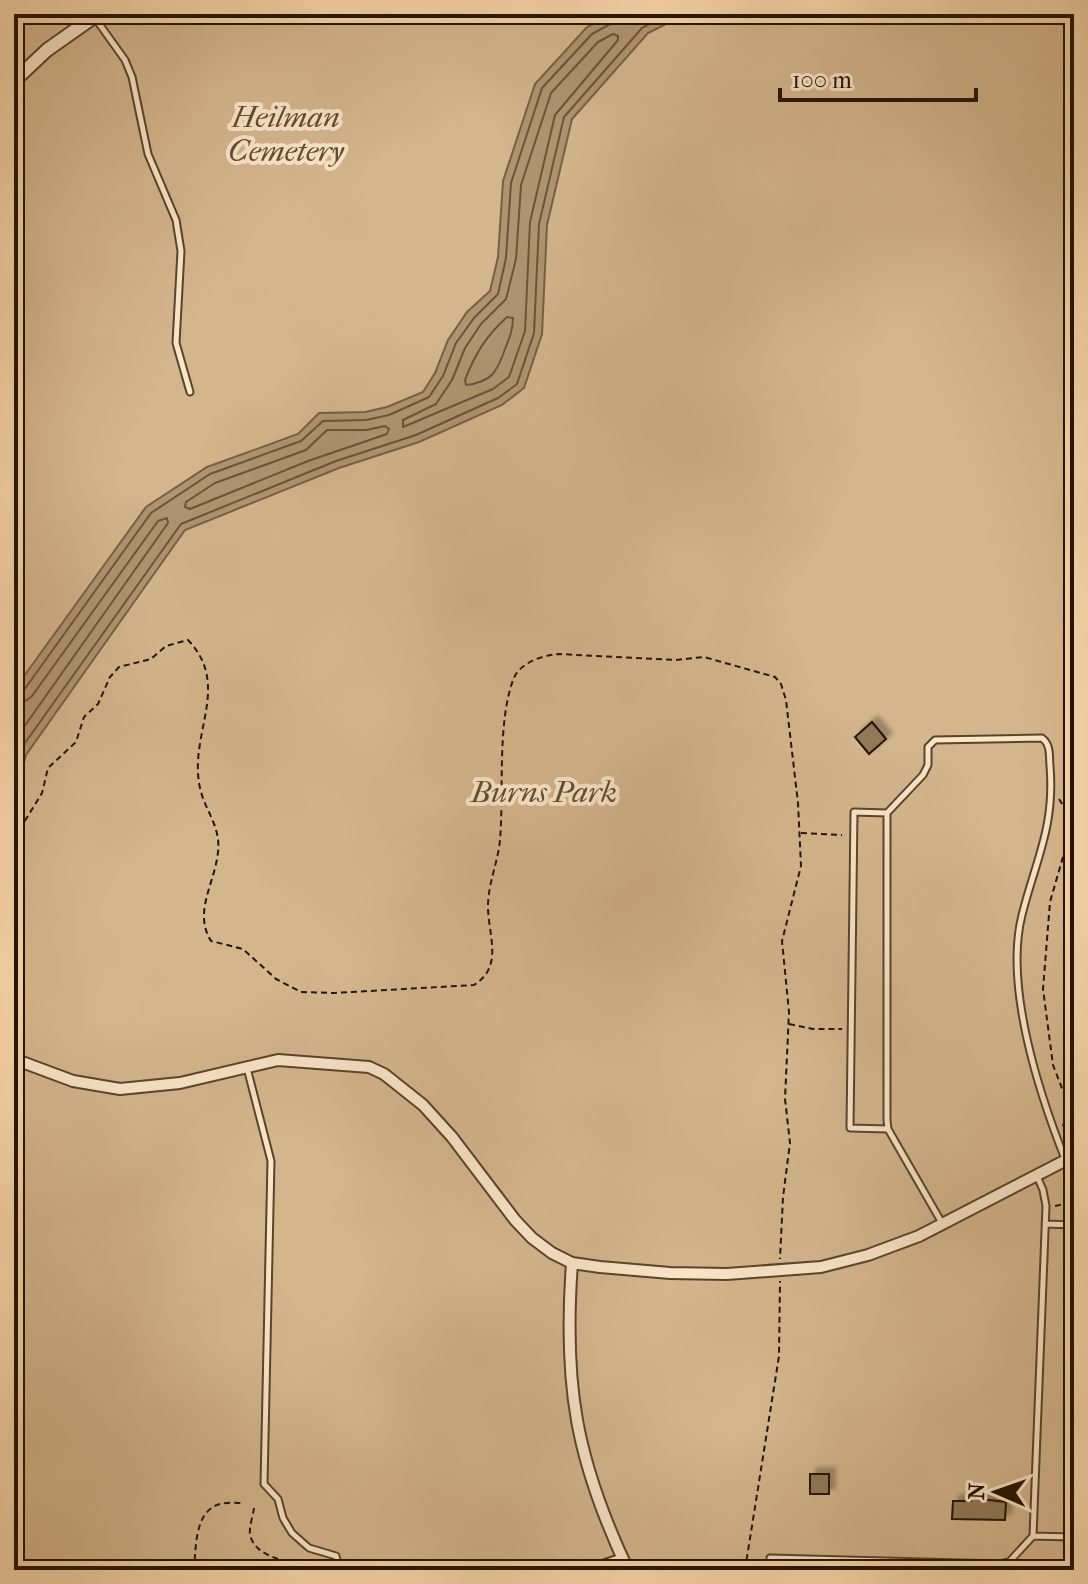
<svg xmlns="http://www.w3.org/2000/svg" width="1088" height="1584" font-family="'IM FELL French Canon',serif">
  <defs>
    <filter id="shadow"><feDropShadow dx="6" dy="-6" stdDeviation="2" flood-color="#0004"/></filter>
  </defs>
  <rect width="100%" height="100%" fill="#f8d7aa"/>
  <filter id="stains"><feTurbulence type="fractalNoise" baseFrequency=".0025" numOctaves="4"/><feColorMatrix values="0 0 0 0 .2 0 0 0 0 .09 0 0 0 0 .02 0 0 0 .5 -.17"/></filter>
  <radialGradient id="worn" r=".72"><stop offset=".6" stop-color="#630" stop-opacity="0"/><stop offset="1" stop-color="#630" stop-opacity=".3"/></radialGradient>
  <path fill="#d4b68d" stroke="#7c6447" stroke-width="2" d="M14,14h1060v1556h-1060z"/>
  <path fill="#b09471" stroke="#786044" stroke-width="2" d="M613,14h73l-38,19 -76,86 -25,106 -5,109 -18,54 -22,17 -83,37 -80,26 -154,62 -159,225 -12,42v-107l132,-183 61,-40 91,-33 21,-21 46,-1 22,-5 36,-15 12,-19 13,-33 19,-28 23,-21 8,-34 5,-76 32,-97 52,-57z"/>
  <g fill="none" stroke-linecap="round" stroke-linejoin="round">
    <path stroke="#6a5439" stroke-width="2" d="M613,34l5,2v4l-63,75 -25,107 -5,109 -16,46 -16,12 -90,38v-7l33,-16 16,-24 13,-32 16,-24 25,-25 10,-40 5,-74 30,-92 47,-51z
      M507,317l6,1c0,12 -4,21 -8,31 -8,23 -13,33 -39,36l-1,-5c10,-26 21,-44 42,-63z
      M385,426l4,3 -2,5 -79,27 -118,48 -5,-2 1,-5 29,-19 91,-33 21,-20h39z
      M14,694l10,-4 127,-177 59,-39 91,-33 22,-20 43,-1 23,-5 40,-18 14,-21 13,-33 18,-25 24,-24 8,-36 5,-75 31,-95 50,-54 20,-11 2,-9
      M14,704l10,-2 8,-6 126,-175 9,-3 1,5 -154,218
      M14,768l6,-18 161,-226 155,-63 80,-26 82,-37 19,-14 17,-51 5,-109 25,-107 78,-89 26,-14"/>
  </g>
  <path fill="#927959" stroke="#241301" stroke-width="2" filter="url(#shadow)" d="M872,722l14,17 -17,15 -14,-17z
    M810,1474h19v20h-19z
    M971,1498l35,4 -1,18 -53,-1 1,-18h18z"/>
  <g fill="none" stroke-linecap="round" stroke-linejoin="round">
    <g stroke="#59442b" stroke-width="9">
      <path id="service" d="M95,18l30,42 7,17 16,77 28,66 5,31 -5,92 14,49
        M887,813l-33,-1 -4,316 38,1
        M247,1068l24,93 -7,323 14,15 5,19 9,15 17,15 27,8 4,14
        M942,1223l-54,-94 -1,-9v-307l36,-38 5,-10v-18l7,-7 107,-2c9,7 7,17 8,28 5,61 -14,93 -28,149 -18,71 17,178 43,244
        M1045,1224l29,1
        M1033,1536l39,1 2,-83
        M583,1570l38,-13
        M770,1570v-12l231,6
        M1001,1570v-6l9,-3 23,-25 13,-330 -3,-16 -6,-14"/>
    </g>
    <g stroke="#59442b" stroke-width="14">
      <path id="minor" d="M14,1059l59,22 47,8 60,-6 98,-23 91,7 15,7 39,31 29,32 63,83 17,18 20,15 20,10 28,4 70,6 57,1 94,-7 47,-12 51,-19 155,-80
        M572,1263c-9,122 4,197 56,307"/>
    </g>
    <g stroke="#59442b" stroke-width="16">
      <path id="tertiary" d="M14,81l33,-31 51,-36"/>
    </g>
    <path stroke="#241301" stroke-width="2" stroke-dasharray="6 4" stroke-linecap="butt" d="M1059,799l5,8 3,36 -17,59 -7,87 10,76 15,39v10l-6,14
      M801,833l41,2
      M14,869l5,-9 4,-36 19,-31 6,-25 28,-26 8,-25 14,-13 12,-27 9,-10 32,-8 15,-13 22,-6c44,46 0,94 12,148 5,23 21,38 18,64 -3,31 -25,60 -7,89l32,8 33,30 25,13 33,1 140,-8c30,-19 14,-49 14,-79 0,-22 10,-44 12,-66 4,-48 -3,-115 13,-160 6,-17 29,-25 46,-26l117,6 28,-3 71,20 6,7 5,16 12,103 3,63 -19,75 7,71 -4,87 5,44 -7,54 -3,62
      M789,1024l24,5h29
      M1055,1206l19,-4
      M254,1508c-1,8 -5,19 -4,26 4,28 58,31 80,36
      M194,1570c2,-20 0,-56 23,-65 7,-3 19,-2 26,-2
      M266,1570l11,-10
      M745,1570l34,-214 1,-75"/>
    <use href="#service" stroke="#fae5c8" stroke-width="5"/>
    <use href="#minor" stroke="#fae5c8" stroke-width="10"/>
    <use href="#tertiary" stroke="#fae5c8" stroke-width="12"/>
  </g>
  <g text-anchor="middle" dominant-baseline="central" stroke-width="8" stroke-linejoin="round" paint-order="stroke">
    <g font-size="30" font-style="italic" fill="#624c32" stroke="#fae5c8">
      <text x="286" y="117">Heilman<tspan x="286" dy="34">Cemetery</tspan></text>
      <text x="544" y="792">Burns Park</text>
    </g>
  </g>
  <rect width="1088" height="1584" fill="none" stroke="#f8d7aa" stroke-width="48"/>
  <rect x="16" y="16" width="1056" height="1552" fill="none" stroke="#241301" stroke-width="4"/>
  <rect x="24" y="24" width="1040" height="1536" fill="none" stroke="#241301" stroke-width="2"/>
  <g transform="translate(996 1492) rotate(272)" stroke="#fae5c8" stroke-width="6" paint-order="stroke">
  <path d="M0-6L14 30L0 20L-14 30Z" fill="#241301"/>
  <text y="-12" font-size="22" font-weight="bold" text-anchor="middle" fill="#241301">N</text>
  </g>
  <path d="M780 88v12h196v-12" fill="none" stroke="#241301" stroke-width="4"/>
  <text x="792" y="88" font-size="24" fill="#241301" stroke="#fae5c8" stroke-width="6" paint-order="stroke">100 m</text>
  <rect width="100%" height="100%" filter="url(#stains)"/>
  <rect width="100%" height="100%" fill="url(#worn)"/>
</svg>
